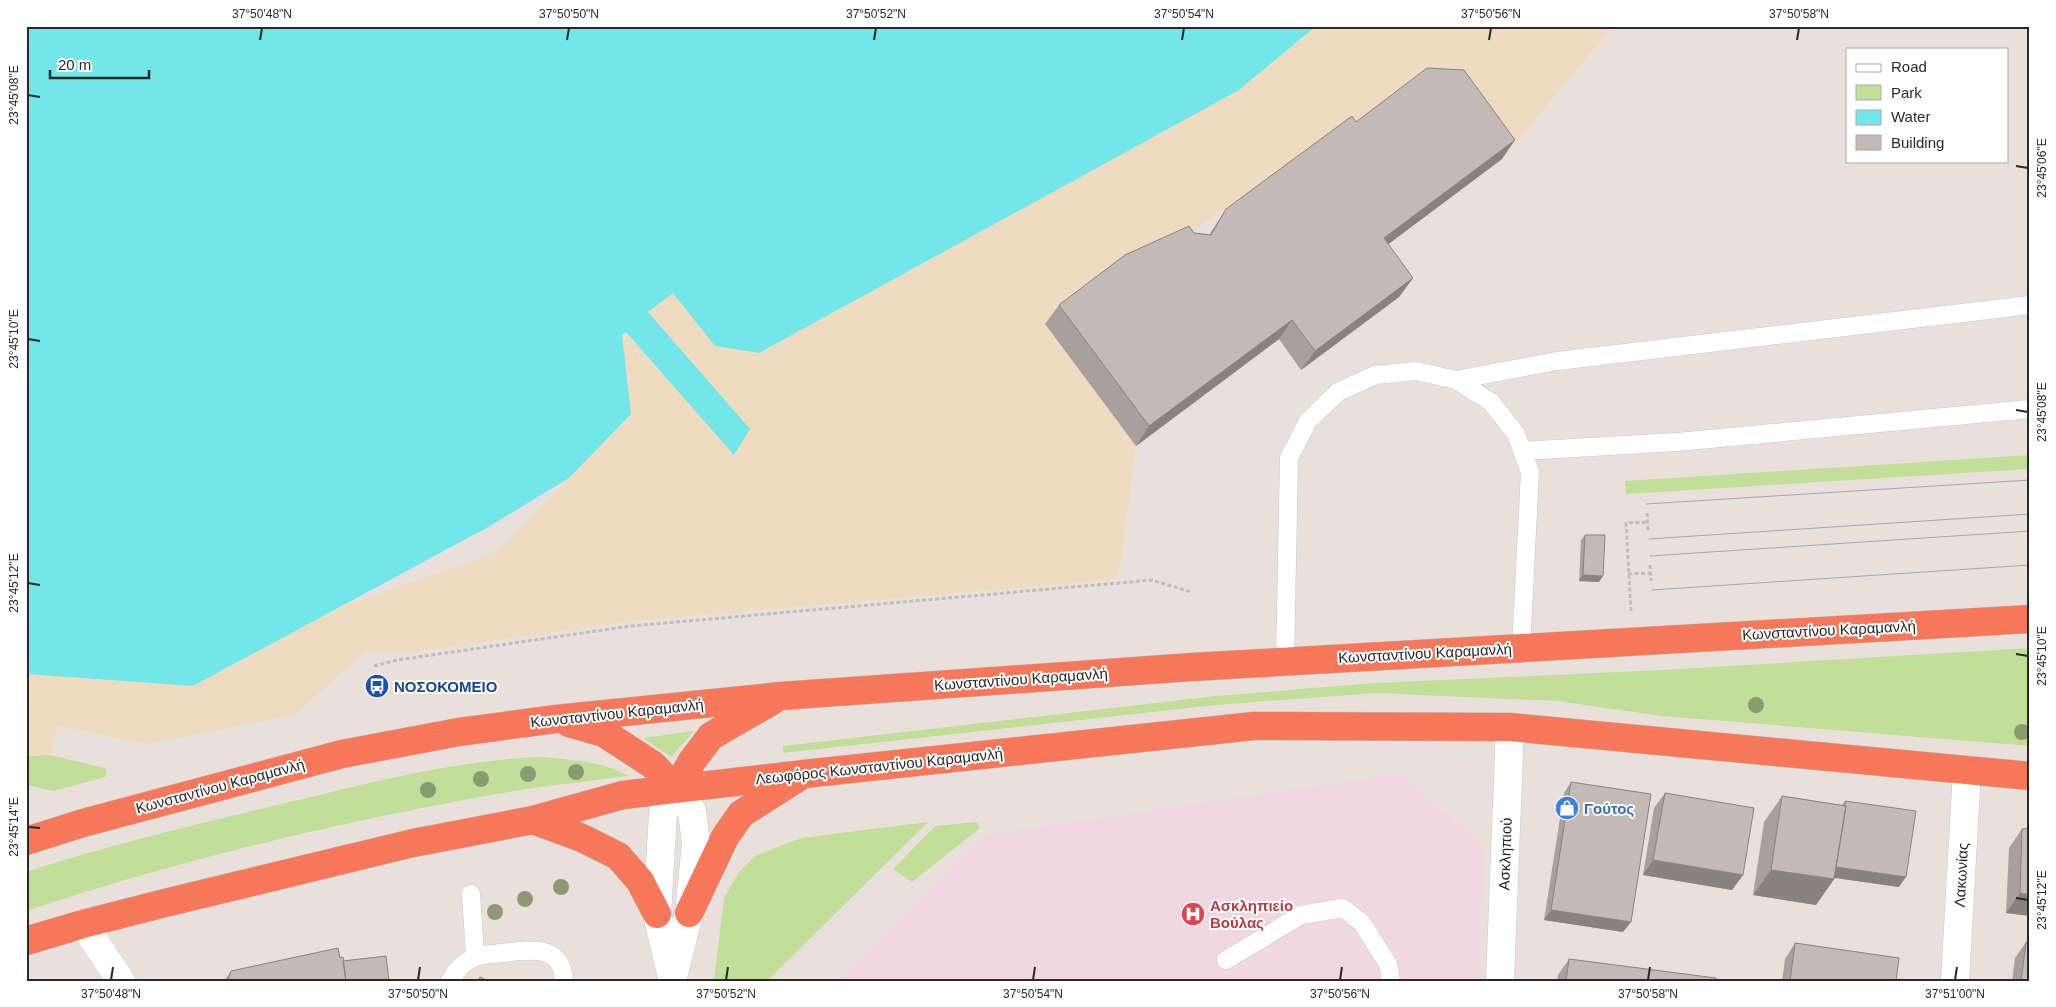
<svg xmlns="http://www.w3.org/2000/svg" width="2056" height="1007" font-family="Helvetica,sans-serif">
  <rect width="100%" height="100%" fill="#eae0db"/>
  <path fill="#f1d8e0" d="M1402,773l82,75 -5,133h-641l146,-146z"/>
  <path fill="#c2df99" d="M2030,455v14l-404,25 -1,-13z
    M2030,648v98l-368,-30 -105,-15 -181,-8 -160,12 -433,48v-7l433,-50 159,-13 286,-13z
    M694,731l-23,26 -28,-19z
    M50,755l54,13 3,4 -2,5 -51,14 -28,-6v-29z
    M543,757c30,3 58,4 86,19 -48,6 -96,11 -143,20 -156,28 -310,65 -460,115v-39c87,-28 175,-49 264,-70 83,-20 167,-42 253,-45z
    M928,822l-161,159h-53l10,-83 15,-26 16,-16 46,-18z
    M977,822l3,6 -68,54 -19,-13 42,-43z"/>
  <path fill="#efdbbf" d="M1316,26h297l-111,133 -88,-71 -368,236 90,122 -16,122 -3,8 -7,4 -480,41 -224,32 -41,-2 -70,64 -149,29 -89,-19 -7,30 -24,1v-82l167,12 150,-80 153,-53 135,-139 -9,-79 4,-3 108,123 16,-26 -102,-117 25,-19 42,53 44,7 480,-263z"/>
  <path fill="#72e6e9" d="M26,26h1290l-77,64 -480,263 -44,-7 -42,-53 -25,19 102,117 -16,26 -108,-123 -4,3 9,79 -62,64 -79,48 -297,160 -167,-12z"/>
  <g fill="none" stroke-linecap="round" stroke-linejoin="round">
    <g stroke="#c3cad2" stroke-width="19">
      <path id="lane" d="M1456,380l101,-19 473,-56
        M1522,451l155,-9 353,-33
        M1285,661l4,-203 19,-37 30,-29 37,-17 41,-4 40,9 35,22 25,32 14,38 -9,176
        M471,894l4,62
        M1226,960l75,-45 42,-7 19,15 26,41 3,17
        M450,981c5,-10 14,-19 25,-24 7,-3 19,-3 27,-4 27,-3 60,-10 62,28"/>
    </g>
    <g stroke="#c3cad2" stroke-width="29">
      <path id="street" d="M83,924l38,57
        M1955,981l12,-211"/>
    </g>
    <g stroke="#c3cad2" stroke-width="29">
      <path id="secondary" d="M672,981l17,-68 7,-69 -4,-33 -16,-22 -13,25 -6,100 15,63
        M1500,981l10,-254"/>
    </g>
    <g stroke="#bfbfbf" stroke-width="29">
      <path id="highway" d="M569,723l35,10 49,32 23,24
        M676,789l16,-28 19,-25 61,-35
        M533,820l49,18 36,18 22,25 17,33
        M26,841l57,-18 259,-69 117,-22 97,-13 225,-23 411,-29 838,-48
        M689,913l36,-76 16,-23 58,-37
        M26,941l57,-17 78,-20 252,-61 120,-23 90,-25 181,-21 450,-48 256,1 520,49"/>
    </g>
    <path stroke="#bfbfbf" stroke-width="3" stroke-dasharray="4 2.5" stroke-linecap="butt" d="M1647,513l1,17
      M1650,565l1,16
      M1628,574l23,-1
      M1631,611l-5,-88 22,-1
      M374,666l23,-6 234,-34 521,-46 39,12"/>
    <use href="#lane" stroke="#fff" stroke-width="18"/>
    <use href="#street" stroke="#fff" stroke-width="28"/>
    <use href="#secondary" stroke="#fff" stroke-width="28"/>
    <use href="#highway" stroke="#f7775a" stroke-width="28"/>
    <path stroke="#9ea6b2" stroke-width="1" d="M1646,504l384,-24
      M1649,539l381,-25
      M1650,556l380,-25
      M1652,590l378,-25"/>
  </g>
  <g fill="#8a9b72">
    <circle cx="1756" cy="705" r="8"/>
    <circle cx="2022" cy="732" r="8"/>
    <circle cx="576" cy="772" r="8"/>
    <circle cx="528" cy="774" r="8"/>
    <circle cx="481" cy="779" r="8"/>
    <circle cx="428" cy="790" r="8"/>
    <circle cx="561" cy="887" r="8"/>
    <circle cx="525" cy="899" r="8"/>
    <circle cx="495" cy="912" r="8"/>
  </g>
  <path fill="#a8a09e" d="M1502,159l-114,85 25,34 -14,19 -98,73 -22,-31 -143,107 -91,-122 14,-19 135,-72 15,2 17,-26z
    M1585,535l14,47 -20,-1 2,-41z
    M1571,782l52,150 -79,-12 20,-127z
    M1665,793l78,82 -11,15 -89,-15 11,-67z
    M1782,796l60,9 3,-4 54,86 -64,-9 -19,27 -63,-10 11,-73z
    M2022,829l8,87 -24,-3 3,-65z
    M2026,942l4,39h-18l3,-23z
    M1795,943l101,38h-114l3,-22z
    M340,958l3,3 46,20h-165l7,-10z
    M1569,959l147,22h-159l1,-6z"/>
  <path fill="#888281" d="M1515,140l-13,19 -132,99 14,-20z
    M1413,278l-14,19 -98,73 14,-19z
    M1292,320l-13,19 -143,107 13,-20z
    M1583,575l20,1 -4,6 -20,-1z
    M1653,860l90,15 -11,15 -89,-15z
    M1836,866l70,11 -7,10 -70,-10z
    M1771,870l63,9 -18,26 -63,-10z
    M2020,893l10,2v21l-24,-3z
    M1551,910l80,12 -8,10 -79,-12z"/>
  <path fill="#c3bab8" stroke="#888281" d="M1427,68l37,2 51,70 -131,98 29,40 -98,73 -23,-31 -143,106 -90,-121 66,-50 64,-29 5,7 17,2 15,-26 126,-93 4,6z
    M1585,535h20l-2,41 -20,-1z
    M1571,782l80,12 -20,128 -80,-12z
    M1665,793l89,15 -11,67 -90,-15z
    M1782,796l64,10 -12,73 -63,-9z
    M1845,801l71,10 -10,66 -70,-10 10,-61h-1z
    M2030,828v67l-10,-2 2,-64z
    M2026,942h4v39h-9z
    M1795,943l104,15 -3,23h-106z
    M338,948l2,10 3,-1 3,24h-118l3,-10z
    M386,956l3,25h-43l-3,-20z
    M1569,959l147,19v3h-150z
    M480,977l8,4h-9z"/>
  <path fill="none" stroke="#292929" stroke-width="2" d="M260,40l2,-12M567,40l2,-12M874,40l2,-12M1182,40l2,-12M1489,40l2,-12M1797,40l2,-12M28,95l12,2M2016,166l12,2M28,339l12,2M2016,410l12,2M28,583l12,2M2016,654l12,2M28,827l12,1M2016,898l12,2M111,980l2,-13M418,980l2,-13M726,980l2,-13M1033,980l2,-13M1340,980l2,-13M1648,980l2,-13M1955,980l2,-13"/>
  <defs>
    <g id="bus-disc" transform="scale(1.25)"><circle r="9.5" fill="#1a4fb4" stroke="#fff"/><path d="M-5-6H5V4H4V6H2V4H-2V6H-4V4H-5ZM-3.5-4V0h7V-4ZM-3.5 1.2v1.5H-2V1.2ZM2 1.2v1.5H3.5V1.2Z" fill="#fff"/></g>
    <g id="shop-disc" transform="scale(1.25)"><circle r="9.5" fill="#3f7fe0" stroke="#fff"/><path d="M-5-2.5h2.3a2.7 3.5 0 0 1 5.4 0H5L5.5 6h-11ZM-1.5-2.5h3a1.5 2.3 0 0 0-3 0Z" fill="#fff"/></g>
    <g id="hospital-disc" transform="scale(1.25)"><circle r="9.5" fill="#e0444e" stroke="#fff"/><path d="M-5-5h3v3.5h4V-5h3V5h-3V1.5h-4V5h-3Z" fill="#fff"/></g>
  </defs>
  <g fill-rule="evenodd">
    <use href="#bus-disc" x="377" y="686"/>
    <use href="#shop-disc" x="1567" y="808"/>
    <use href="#hospital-disc" x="1193" y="914"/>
  </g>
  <g text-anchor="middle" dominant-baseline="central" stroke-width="4" stroke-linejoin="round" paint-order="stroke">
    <g font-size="15" fill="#292929" stroke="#fff">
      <text transform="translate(1829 630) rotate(-3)">Κωνσταντίνου Καραμανλή</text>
      <text transform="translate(1425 653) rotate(-3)">Κωνσταντίνου Καραμανλή</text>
      <text transform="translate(1021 679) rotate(-4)">Κωνσταντίνου Καραμανλή</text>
      <text transform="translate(617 713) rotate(-6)">Κωνσταντίνου Καραμανλή</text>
      <text transform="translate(879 766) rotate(-6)">Λεωφόρος Κωνσταντίνου Καραμανλή</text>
      <text transform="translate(220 786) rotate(-15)">Κωνσταντίνου Καραμανλή</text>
      <text transform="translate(1505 854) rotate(-88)">Ασκληπιού</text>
      <text transform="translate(1961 875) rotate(-87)">Λακωνίας</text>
    </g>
    <g font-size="15" font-weight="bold" fill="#164399" stroke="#fff" text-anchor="start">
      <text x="394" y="686">ΝΟΣΟΚΟΜΕΙΟ</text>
    </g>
    <g font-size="15" font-weight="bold" fill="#366cbe" stroke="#fff" text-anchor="start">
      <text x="1584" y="808">Γούτος</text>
    </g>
    <g font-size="15" font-weight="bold" fill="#be3a42" stroke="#fff" text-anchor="start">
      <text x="1210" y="905">Ασκληπιείο<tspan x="1210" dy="17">Βούλας</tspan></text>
    </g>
  </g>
  <rect width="2056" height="1007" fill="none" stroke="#ffffff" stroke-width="55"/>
  <rect x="1846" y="48" width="162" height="115" fill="#ffffff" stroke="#a9a9a9"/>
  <rect x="1856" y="64" width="25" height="8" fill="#ffffff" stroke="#a9a9a9"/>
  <text x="1891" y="72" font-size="15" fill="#292929">Road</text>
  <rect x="1856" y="85" width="25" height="15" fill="#c2df99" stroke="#a9a9a9"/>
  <text x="1891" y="98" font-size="15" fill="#292929">Park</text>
  <rect x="1856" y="110" width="25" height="15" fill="#72e6e9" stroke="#a9a9a9"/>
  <text x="1891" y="122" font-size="15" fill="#292929">Water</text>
  <rect x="1856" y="135" width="25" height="15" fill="#c3bab8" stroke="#a9a9a9"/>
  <text x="1891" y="148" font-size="15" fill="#292929">Building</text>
  <path d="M50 70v8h99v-8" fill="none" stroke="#292929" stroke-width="2.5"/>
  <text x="58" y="70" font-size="15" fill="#292929" stroke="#ffffff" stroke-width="4" paint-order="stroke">20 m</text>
  <rect x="28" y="28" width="2000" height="952" fill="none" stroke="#292929" stroke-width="2"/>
  <g font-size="12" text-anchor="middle" fill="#292929">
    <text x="262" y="18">37°50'48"N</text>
    <text x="569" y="18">37°50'50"N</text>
    <text x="876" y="18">37°50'52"N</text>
    <text x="1184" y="18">37°50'54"N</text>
    <text x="1491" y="18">37°50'56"N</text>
    <text x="1799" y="18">37°50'58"N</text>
    <text transform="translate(14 95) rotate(-90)" y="4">23°45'08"E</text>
    <text transform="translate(2042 168) rotate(-90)" y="4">23°45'06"E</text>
    <text transform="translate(14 339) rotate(-90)" y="4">23°45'10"E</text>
    <text transform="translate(2042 412) rotate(-90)" y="4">23°45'08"E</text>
    <text transform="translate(14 583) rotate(-90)" y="4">23°45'12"E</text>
    <text transform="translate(2042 656) rotate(-90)" y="4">23°45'10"E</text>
    <text transform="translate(14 827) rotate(-90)" y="4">23°45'14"E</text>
    <text transform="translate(2042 900) rotate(-90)" y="4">23°45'12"E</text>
    <text x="111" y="998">37°50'48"N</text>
    <text x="418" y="998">37°50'50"N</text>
    <text x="726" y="998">37°50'52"N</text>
    <text x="1033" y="998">37°50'54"N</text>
    <text x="1340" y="998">37°50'56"N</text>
    <text x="1648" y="998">37°50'58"N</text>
    <text x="1955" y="998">37°51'00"N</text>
  </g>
</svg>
